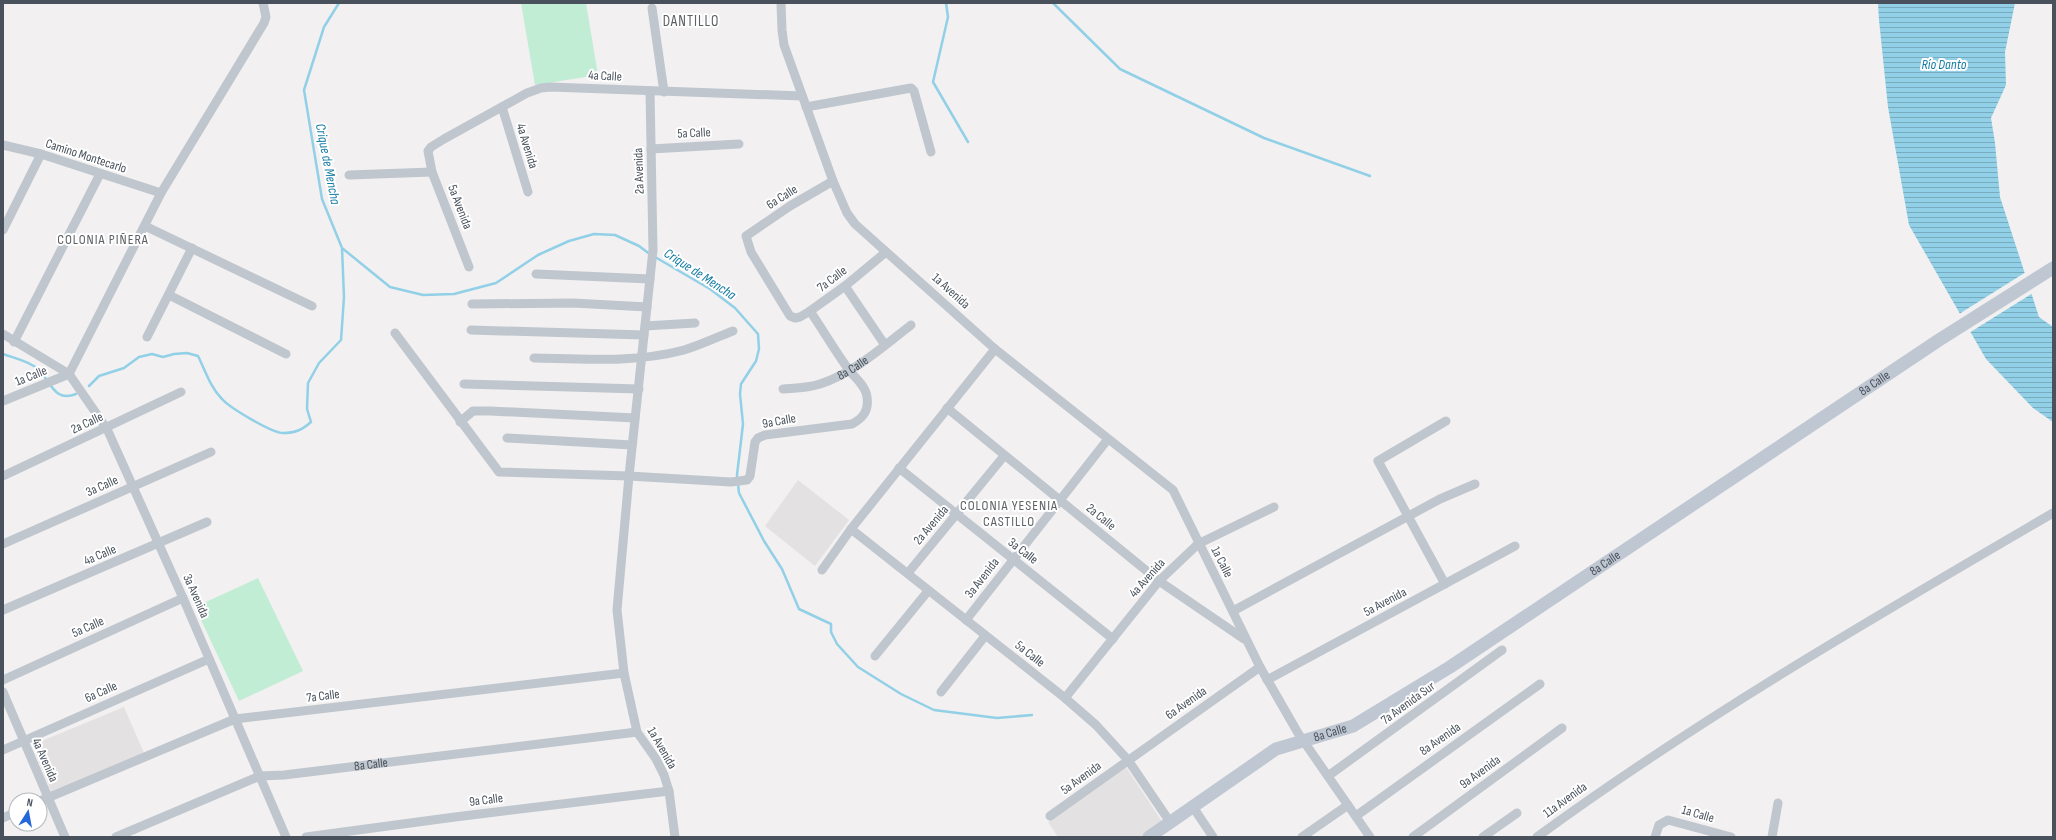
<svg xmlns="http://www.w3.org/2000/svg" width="2056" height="840" font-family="'Sofia Sans Condensed',sans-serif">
  <defs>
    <pattern id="water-rules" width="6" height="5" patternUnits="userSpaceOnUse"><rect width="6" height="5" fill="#91d0e7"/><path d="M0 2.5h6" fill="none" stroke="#78abbe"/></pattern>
  </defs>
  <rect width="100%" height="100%" fill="#f2f0f0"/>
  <path fill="#e3e1e1" d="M798,480l51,40 -34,46 -50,-40z
    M124,707l20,46 -93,38 -19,-46z
    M1126,767l37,56 -20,14h-85l-10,-15z"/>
  <path fill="#c1edd5" d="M521,3h65l12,72 -63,10z
    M258,578l45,93 -64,30 -44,-94z"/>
  <path fill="url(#water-rules)" d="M1878,3h137l-10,49 1,33 -15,33 4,25 5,54 39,120 14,10v95l-20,-14 -47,-49 -77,-134 -21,-118 -9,-87z"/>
  <path fill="#f2f0f0" d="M2026,272l7,21 -64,40 -10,-19z"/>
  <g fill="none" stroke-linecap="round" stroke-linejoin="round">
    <path stroke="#91d0e7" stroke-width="2.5" d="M339,3l-15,24 -20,63 18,109 20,49 48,39 33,8 31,-1 42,-11 42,-28 31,-14 25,-7 21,1 24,11 12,9
      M946,3l2,14 -15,65 35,60
      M1053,3l67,66 144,69 106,38
      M655,257l55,32 25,19 23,26 1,15 -3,12 -15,23 -1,10 3,30 -6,51 2,18 25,48 18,28 17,40 32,15v8l6,12 21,23 43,27 33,16 63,8 35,-3
      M3,354c11,4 26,7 35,15 13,12 16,34 38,25
      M89,386l10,-10 25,-8 15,-11 13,-3 11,3 11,-3 13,-1 11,3c7,14 12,31 24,43 8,9 50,34 61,34 12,0 19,-3 28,-11l-4,-13 1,-26 11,-20 22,-23 3,-43 -2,-49"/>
    <g stroke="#bfc6ce" stroke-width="9">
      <path d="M781,3l1,27 2,15 49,136 14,32 8,11 140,125 178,141 87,177 38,66 72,104"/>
      <path d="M652,8l12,84"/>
      <path d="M650,91l3,159 -24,226 -12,134 7,63 13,59 19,27 8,16 5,16 6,46"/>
      <path d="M502,107l26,85"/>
      <path d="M806,107l105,-19 3,3 17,61"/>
      <path d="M3,145l38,9 120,39"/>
      <path d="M651,149l88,-5"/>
      <path d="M349,175l83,-3"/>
      <path d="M833,181l-43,25 -44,30 5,16 39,64 5,2 5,-1 10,-6 35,-25 41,-34"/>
      <path d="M145,226l167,80"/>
      <path d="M3,230l38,-76"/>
      <path d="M469,267l-37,-95 -4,-21 3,-4 13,-8 83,-46 14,-5 9,-1 252,9"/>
      <path d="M536,274l114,5"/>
      <path d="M845,286l40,59"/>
      <path d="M169,295l117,59"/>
      <path d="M472,304l101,-1 74,4"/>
      <path d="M645,326l50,-3"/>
      <path d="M471,330l173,5"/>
      <path d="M395,333l104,139 130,4 102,6 16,-2 3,-4 5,-34 3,-4 7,-3 87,-11c11,-6 17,-13 15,-27 -1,-11 -12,-19 -18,-27 -14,-19 -26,-40 -39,-59"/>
      <path d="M3,334l66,40 38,55 76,169 103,239"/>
      <path d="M147,337l45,-89"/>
      <path d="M14,342l86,-168"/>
      <path d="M534,358c49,1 102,5 150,-8 17,-5 33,-13 49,-19"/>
      <path d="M69,374l92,-181 103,-170 2,-6 -3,-14"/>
      <path d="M464,384l175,5"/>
      <path id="s1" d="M783,389c13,-1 25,-1 37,-5 34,-11 64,-38 91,-59"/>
      <path d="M3,401l66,-27"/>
      <path d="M947,408l212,173 85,58"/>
      <path d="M460,422l13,-11h17l145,7"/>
      <path d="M507,438l125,7"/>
      <path d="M899,468l214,171"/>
      <path d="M3,476l178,-84"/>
      <path d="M851,529l214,169 31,27 32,35 42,62"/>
      <path d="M3,544l208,-92"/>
      <path d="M822,570l29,-41 144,-180"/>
      <path d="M908,573l96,-117"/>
      <path d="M1445,584l-67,-123 68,-40"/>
      <path d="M3,610l204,-88"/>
      <path d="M1233,611l207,-112 35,-15"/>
      <path d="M966,620l142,-181"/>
      <path d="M875,656l53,-65"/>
      <path d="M3,680l180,-82"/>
      <path d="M1267,680l248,-134"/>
      <path d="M3,692l62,145"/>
      <path d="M941,692l44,-56"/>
      <path d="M1065,698l94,-117 39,-37 76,-37"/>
      <path d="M3,750l206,-91"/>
      <path d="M1328,776l174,-126"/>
      <path d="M40,801l195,-82 389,-46"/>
      <path d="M1193,807l20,30"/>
      <path d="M1050,816l210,-149"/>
      <path d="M1356,816l184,-132"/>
      <path d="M3,818l13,-6"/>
      <path id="s2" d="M116,837l144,-61 24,-1 353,-43"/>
      <path d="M306,837l149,-20 214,-26"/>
      <path d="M1302,837l46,-32"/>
      <path d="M1413,837l149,-109"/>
      <path d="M1483,837l34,-24"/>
      <path d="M1537,837c164,-120 341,-222 516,-324"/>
      <path d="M1655,837l4,-12 9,-5 63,17"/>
      <path d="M1772,837l6,-34"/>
    </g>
    <path stroke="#bfc7d2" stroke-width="13" id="s3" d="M1149,837l127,-88 77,-23 97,-59 489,-327 114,-72"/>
  </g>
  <g text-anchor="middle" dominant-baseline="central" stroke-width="4" stroke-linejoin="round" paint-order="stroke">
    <g font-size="13" fill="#49525c" stroke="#fff">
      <text transform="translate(605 76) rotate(3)">4a Calle</text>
      <text transform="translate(694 133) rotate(-3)">5a Calle</text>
      <text transform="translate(527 146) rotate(73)">4a Avenida</text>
      <text transform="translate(86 156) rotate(18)">Camino Montecarlo</text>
      <text transform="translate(639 171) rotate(-92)">2a Avenida</text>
      <text transform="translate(782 197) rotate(-32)">6a Calle</text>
      <text transform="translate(460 207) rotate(69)">5a Avenida</text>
      <text transform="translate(832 279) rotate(-37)">7a Calle</text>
      <text transform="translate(951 291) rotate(42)">1a Avenida</text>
      <text stroke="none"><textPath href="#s1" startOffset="74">8a Calle</textPath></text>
      <text transform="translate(31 376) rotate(-22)">1a Calle</text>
      <text stroke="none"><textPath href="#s3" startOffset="859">8a Calle</textPath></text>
      <text transform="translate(779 421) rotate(-10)">9a Calle</text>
      <text transform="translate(87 423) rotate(-25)">2a Calle</text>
      <text transform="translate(102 486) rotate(-24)">3a Calle</text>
      <text transform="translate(1101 517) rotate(39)">2a Calle</text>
      <text transform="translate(931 525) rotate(-50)">2a Avenida</text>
      <text transform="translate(1023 551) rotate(38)">3a Calle</text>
      <text transform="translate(100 555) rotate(-23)">4a Calle</text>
      <text transform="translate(1222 562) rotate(63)">1a Calle</text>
      <text stroke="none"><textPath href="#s3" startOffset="535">8a Calle</textPath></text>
      <text transform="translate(982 578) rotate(-52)">3a Avenida</text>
      <text transform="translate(1147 578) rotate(-48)">4a Avenida</text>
      <text transform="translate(196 596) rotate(66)">3a Avenida</text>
      <text transform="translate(1385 602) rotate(-28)">5a Avenida</text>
      <text transform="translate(88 627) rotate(-24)">5a Calle</text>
      <text transform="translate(1030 654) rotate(38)">5a Calle</text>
      <text transform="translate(101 692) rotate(-24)">6a Calle</text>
      <text transform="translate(323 696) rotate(-7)">7a Calle</text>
      <text transform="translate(1186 703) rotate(-35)">6a Avenida</text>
      <text transform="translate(1408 703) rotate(-36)">7a Avenida Sur</text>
      <text stroke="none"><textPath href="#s3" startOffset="211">8a Calle</textPath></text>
      <text transform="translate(1440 739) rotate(-35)">8a Avenida</text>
      <text transform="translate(662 748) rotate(60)">1a Avenida</text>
      <text transform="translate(45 760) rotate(66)">4a Avenida</text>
      <text stroke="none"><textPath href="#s2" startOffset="268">8a Calle</textPath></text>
      <text transform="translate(1480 772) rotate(-36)">9a Avenida</text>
      <text transform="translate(1081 778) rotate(-36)">5a Avenida</text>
      <text transform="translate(486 800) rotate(-7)">9a Calle</text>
      <text transform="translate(1565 800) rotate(-36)">11a Avenida</text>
      <text transform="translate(1698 814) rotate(16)">1a Calle</text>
    </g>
    <g font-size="14" font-style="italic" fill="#157ca3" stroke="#fff">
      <text x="1944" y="64">Río Danto</text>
      <text transform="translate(328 164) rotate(79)">Crique de Mencha</text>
      <text transform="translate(700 274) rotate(33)">Crique de Mencha</text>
    </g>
    <g font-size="14" letter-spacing="1" fill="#5d6064" stroke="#fff">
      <text x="103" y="239">COLONIA PIÑERA</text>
      <text x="1009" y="505">COLONIA YESENIA<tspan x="1009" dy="16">CASTILLO</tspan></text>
    </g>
    <g font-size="15" letter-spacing="1" fill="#5d6064" stroke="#fff">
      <text x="691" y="21">DANTILLO</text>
    </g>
  </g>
  <rect width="2056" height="840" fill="none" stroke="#49525c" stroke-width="8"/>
  <g transform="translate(28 812) rotate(11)"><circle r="19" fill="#ffffff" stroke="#b6babe"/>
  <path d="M0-3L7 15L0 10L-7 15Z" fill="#2467d8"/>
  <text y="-6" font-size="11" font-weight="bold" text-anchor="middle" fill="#49525c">N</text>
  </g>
</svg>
